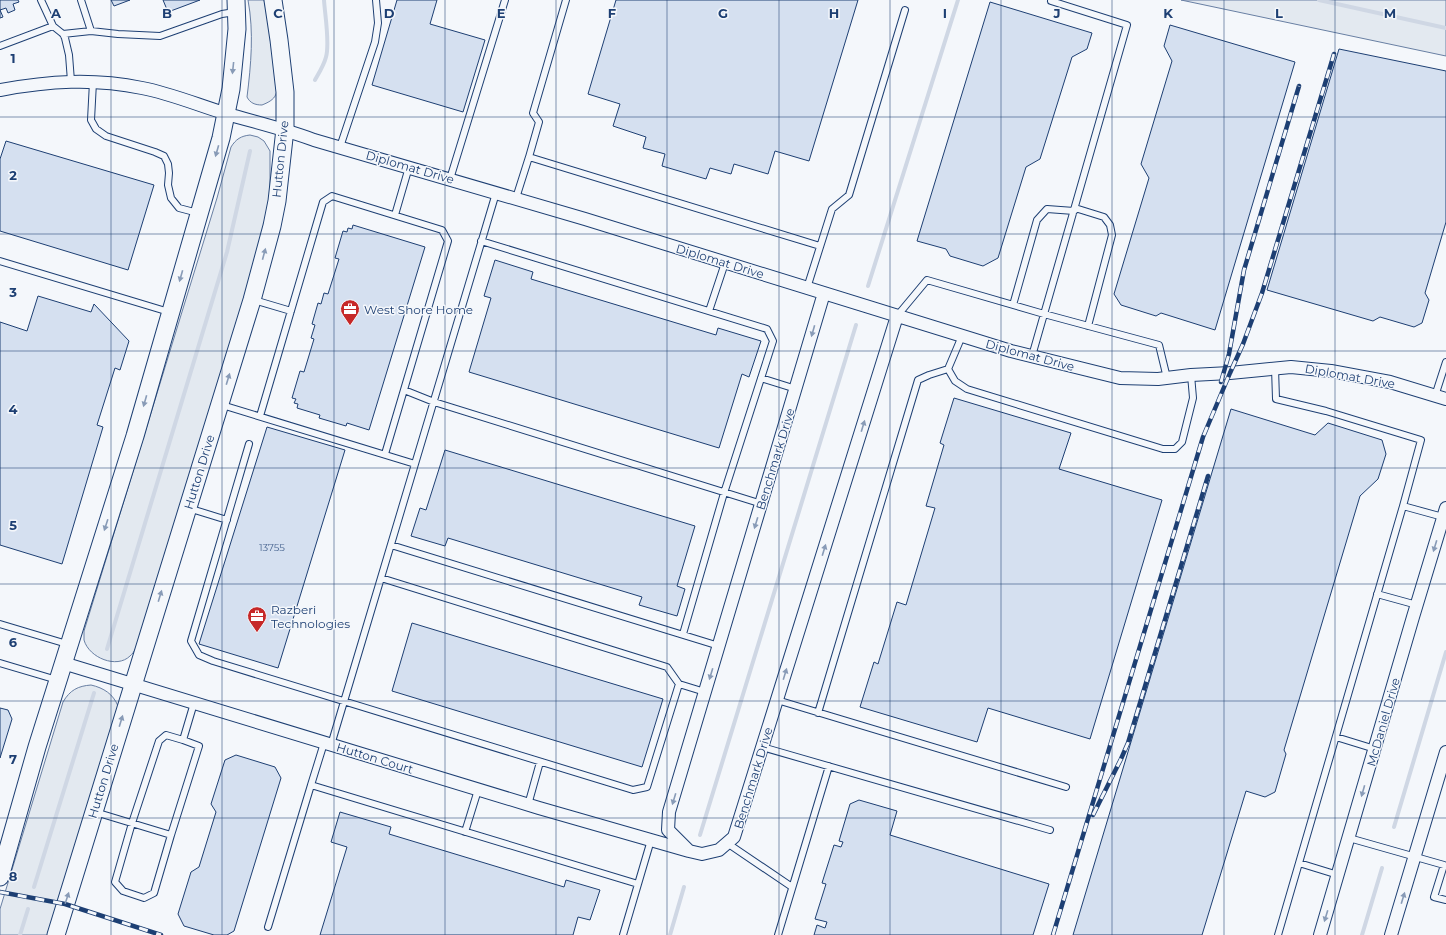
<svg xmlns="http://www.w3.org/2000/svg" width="1446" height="935" font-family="Montserrat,sans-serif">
  <rect width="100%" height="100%" fill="#f4f7fb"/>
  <path fill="#e3e9f0" stroke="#687fa3" d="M248,0h16c4,18 18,80 12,94 -2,6 -9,9 -14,11 -7,0 -12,-2 -15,-8 4,-32 7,-65 1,-97z
    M1181,0h265v56z
    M250,135l8,2 6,4 6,10v41l-6,38 -13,48 -112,361c-2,6 -4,13 -9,17 -13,13 -41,2 -46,-16 0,-3 0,-6 0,-9l133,-433 14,-51c5,-8 10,-11 19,-12z
    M91,685c13,3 22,9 27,21l-67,229h-51v-26l63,-207c7,-12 15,-16 28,-17z"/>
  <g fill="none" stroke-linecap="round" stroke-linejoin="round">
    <path stroke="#cfd7e4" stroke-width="4" d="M1319,0l127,28
      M315,80c4,-7 9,-15 11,-23 4,-14 -1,-41 -2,-57
      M868,286l90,-286
      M107,649l120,-397 23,-101
      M1394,827l52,-175
      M700,835l156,-510
      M34,887l60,-194
      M20,935l8,-26
      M670,935l14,-48
      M1362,935l20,-67"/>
  </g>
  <path fill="#d5e0f0" stroke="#1d3f73" d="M0,0h18l1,2 -6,2 2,6 -7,3 -2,-5 -6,2 3,7 -3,1z
    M111,0h19l-16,6z
    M163,0h37l-32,12z
    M397,0h40l-7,24 55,16 -22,72 -91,-27z
    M616,0h242l-49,161 -34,-10 -7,23 -34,-10 -3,10 -21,-6 -4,11 -44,-13 3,-12 -22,-6 3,-11 -33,-11 7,-22 -32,-10z
    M990,2l102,31 -5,16 -15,8 -32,102 -14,8 -28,91 -15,8 -33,-10 -4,-7 -29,-8z
    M1170,25l125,37 -80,268 -54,-17 -5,3 -35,-11 -7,-11 35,-116 -8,-14 31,-103 -8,-15z
    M1339,49l107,22v151l-21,71 4,7 -7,23 -8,4 -34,-10 -7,4 -106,-31z
    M6,141l148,44 -26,85 -128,-39v-72z
    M353,225l72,22 -56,183 -22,-7 -1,3 -27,-8 1,-3 -23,-7 1,-4 -4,-1 2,-4 -4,-1 8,-27 4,1 10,-33 -3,-1 4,-13 -3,-1 6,-21 3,1 3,-11 4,1 11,-35 -4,-1 8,-27 4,1 1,-4 4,1z
    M495,260l38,12 -2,7 185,56 2,-7 43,13 -12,36 -7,-3 -23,74 -250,-76 22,-74 -7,-2z
    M38,296l53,16 3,-8 35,37 -9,29 -5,-2 -18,57 6,2 -41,137 -62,-19v-223l27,9z
    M954,398l117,35 -12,36 103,31 -72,239 -102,-31 -11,34 -117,-35 14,-45 4,2 19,-62 9,3 29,-97 -9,-2 18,-61 -4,-2z
    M1231,409l84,26 13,-12 54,17 4,14 -8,25 -18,17 -76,254 2,4 -11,38 -10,5 -19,-6 -44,144h-129z
    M267,427l78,23 -67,218 -79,-24z
    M445,450l250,76 -18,60 8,3 -8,27 -38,-11 3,-8 -194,-59 -3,8 -34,-10 9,-28 6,2z
    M412,623l251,76 -21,68 -250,-76z
    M0,708l8,2 4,9 -12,39z
    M236,755l39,12 6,11 -47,153 -7,4h-13l-30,-9 -6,-12 13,-42 8,-5 17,-55 -5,-8 14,-44z
    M859,800l38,11 -7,24 159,49 -16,51h-219l3,-10 8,3 2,-6 -12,-3 11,-35 -4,-1 12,-38 7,2 2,-5 -4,-1 11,-37z
    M340,812l51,15 -2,7 175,53 2,-7 34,10 -10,30 -12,-3 -5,18h-253l27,-88 -16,-5z"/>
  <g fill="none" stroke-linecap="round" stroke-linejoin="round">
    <g stroke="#1d3f73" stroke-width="8">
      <path id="lane" d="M41,0l12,26 10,8 2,4 4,17 2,26
        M81,0l10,31
        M566,0l-33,113 6,9 -10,35 291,89
        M63,34l28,-3 27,3 42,2 62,-22 13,-2
        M0,46l53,-20
        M93,82l-2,38 5,9 10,7 49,16 9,4 4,8 1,9 -1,12 3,13 8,10 19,5
        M340,147l35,-105 3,-19 -2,-23
        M450,179l55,-179
        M516,198l13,-41
        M1075,208l29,9 6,8 2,10 -24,91
        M395,215l14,-48
        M481,241l286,88 6,12 -49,152 -41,141
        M0,261l169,51
        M807,288l25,-79 17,-14 56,-185
        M254,300l37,11
        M1013,305l24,-85 10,-11 27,2
        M709,311l16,-48
        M897,316l30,-36 117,34 115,31 8,33
        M1032,356l95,-331 -76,-24
        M1275,368l1,31 50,12 95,29 -18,66 40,11
        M948,369l7,12 12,8 196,60h12l7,-7 11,-44 -2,-23
        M761,378l35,11
        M404,390l30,12 328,102
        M1435,396l11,-34
        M222,405l193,59
        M260,416l63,-214 9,-6 110,34 6,11 -63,213
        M249,444l-58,197 8,14 14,6 420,129 14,-3 32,-103 -12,-17 -286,-89
        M188,508l39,12
        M391,545l328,101
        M1377,594l40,11
        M0,624l67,20
        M0,663l57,17
        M679,684l26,8
        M777,700l289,87
        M818,713l100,-333 11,-5 19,-6 14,-33
        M1336,737l39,12
        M324,743l-13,42 327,99
        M331,745l165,-552
        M762,747l288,83
        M528,805l12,-43
        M95,812l76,23 28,-89 -16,-6 11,-37
        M465,832l13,-42
        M171,835l-17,58 -10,5 -21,-7 -8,-9 17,-59 27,-82 7,-6 17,5
        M1349,838l95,27 -10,32 12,3
        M727,843l65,44
        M1299,863l39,12
        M268,927l43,-142
        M623,935l28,-95
        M778,935l51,-169
        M1278,935l125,-429"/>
    </g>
    <g stroke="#1d3f73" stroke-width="14">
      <path id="street" d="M0,90c49,-9 93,-12 142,-2 27,5 56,17 82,25 30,9 61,16 90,27l271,79 426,132 109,27 38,1 33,-4 39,-2 61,-6 40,4 59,11 56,17
        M63,663l476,145 150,43 13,3 17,-4 15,-13 163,-521
        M688,850l-20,-20 1,-18 155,-519
        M1320,935l93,-318 33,-109
        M1391,935l55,-183"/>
    </g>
    <g stroke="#1d3f73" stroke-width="19">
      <path id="secondary" d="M0,877l37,-130 98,-311 86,-298 10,-49 6,-60 -1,-29
        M56,935l196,-635 20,-74 5,-25 8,-72v-37l-6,-52 -6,-40"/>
    </g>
    <use href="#lane" stroke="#f4f7fb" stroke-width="6"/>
    <use href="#street" stroke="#f4f7fb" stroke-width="12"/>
    <use href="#secondary" stroke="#f4f7fb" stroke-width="17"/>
    <g stroke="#1d3f73" stroke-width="4.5">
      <path id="rail" d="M1221,382l8,-28 15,-84 55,-184
        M1093,815l28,-56 7,-16 80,-267
        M0,892l65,12 96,31
        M1053,935l150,-498 27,-64 13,-29 19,-51 72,-239"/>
    </g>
    <use href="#rail" stroke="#f4f7fb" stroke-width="3" stroke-dasharray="9" stroke-linecap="butt"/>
  </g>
  <defs><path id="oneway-solid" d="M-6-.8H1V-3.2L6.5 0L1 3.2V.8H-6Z"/></defs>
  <g fill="#889bb7">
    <use href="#oneway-solid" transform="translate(233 68) rotate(96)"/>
    <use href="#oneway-solid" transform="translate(217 151) rotate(106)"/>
    <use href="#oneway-solid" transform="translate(264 254) rotate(-75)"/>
    <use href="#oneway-solid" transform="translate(181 276) rotate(106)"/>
    <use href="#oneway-solid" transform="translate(813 331) rotate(106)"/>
    <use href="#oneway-solid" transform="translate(228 379) rotate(-73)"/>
    <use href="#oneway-solid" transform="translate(145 401) rotate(106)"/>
    <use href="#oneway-solid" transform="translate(863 426) rotate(-73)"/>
    <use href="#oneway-solid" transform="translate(756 523) rotate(107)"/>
    <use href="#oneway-solid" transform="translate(106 525) rotate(108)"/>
    <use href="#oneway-solid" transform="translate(1435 546) rotate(107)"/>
    <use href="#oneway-solid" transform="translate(824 550) rotate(-73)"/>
    <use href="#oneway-solid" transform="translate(160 596) rotate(-73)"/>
    <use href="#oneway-solid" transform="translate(711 674) rotate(107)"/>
    <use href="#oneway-solid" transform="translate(785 674) rotate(-73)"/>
    <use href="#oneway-solid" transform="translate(121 721) rotate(-73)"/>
    <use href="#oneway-solid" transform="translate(1363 791) rotate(106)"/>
    <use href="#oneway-solid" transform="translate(674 799) rotate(107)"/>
    <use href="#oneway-solid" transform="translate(67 898) rotate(-72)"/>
    <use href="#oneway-solid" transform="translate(1403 898) rotate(-73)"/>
    <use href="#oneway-solid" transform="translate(1326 916) rotate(107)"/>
  </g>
  <path fill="none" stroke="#1d3f73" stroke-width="1" stroke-opacity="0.55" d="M111,0v935M222,0v935M334,0v935M445,0v935M556,0v935M667,0v935M779,0v935M890,0v935M1001,0v935M1112,0v935M1224,0v935M1335,0v935M0,117h1446M0,234h1446M0,351h1446M0,468h1446M0,584h1446M0,701h1446M0,818h1446"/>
  <defs>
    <g id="office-pin" transform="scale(1)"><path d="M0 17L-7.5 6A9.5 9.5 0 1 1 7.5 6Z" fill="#c62828" stroke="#f4f7fb"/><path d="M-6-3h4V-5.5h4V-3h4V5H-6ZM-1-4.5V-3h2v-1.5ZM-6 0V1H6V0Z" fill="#fff"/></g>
  </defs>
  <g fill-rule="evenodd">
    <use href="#office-pin" x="350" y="309"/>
    <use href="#office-pin" x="257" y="616"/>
  </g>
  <g text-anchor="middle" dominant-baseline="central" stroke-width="3" stroke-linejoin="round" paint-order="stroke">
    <g font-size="10" fill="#4b6792">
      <text x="272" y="547">13755</text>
    </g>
    <g font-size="12" fill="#1d3f73" stroke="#f4f7fb">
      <text transform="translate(280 159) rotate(-84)">Hutton Drive</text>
      <text transform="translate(410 167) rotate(16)">Diplomat Drive</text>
      <text transform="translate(720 261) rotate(17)">Diplomat Drive</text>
      <text transform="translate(1030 355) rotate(15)">Diplomat Drive</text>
      <text transform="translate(1350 376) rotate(10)">Diplomat Drive</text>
      <text transform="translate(775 459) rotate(-73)">Benchmark Drive</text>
      <text transform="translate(199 472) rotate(-73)">Hutton Drive</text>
      <text transform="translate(1383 722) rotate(-74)">McDaniel Drive</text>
      <text transform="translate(375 758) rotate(17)">Hutton Court</text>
      <text transform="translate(753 778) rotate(-73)">Benchmark Drive</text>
      <text transform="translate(103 781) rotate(-73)">Hutton Drive</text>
    </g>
    <g font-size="12" fill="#1d3f73" stroke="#f4f7fb" text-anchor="start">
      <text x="364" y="309">West Shore Home</text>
      <text x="271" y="609">Razberi<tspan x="271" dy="14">Technologies</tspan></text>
    </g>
  </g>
  <g font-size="13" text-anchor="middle" font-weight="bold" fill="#1d3f73" stroke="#f4f7fb" stroke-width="3" stroke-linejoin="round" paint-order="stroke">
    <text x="56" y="18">A</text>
    <text x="167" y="18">B</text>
    <text x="278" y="18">C</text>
    <text x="389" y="18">D</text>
    <text x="501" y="18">E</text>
    <text x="612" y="18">F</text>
    <text x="723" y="18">G</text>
    <text x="834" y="18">H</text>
    <text x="945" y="18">I</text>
    <text x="1057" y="18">J</text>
    <text x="1168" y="18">K</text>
    <text x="1279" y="18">L</text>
    <text x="1390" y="18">M</text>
    <text x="13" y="63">1</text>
    <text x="13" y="180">2</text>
    <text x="13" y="297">3</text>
    <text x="13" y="414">4</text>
    <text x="13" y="530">5</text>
    <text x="13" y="647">6</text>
    <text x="13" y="764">7</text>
    <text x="13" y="881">8</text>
  </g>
</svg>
